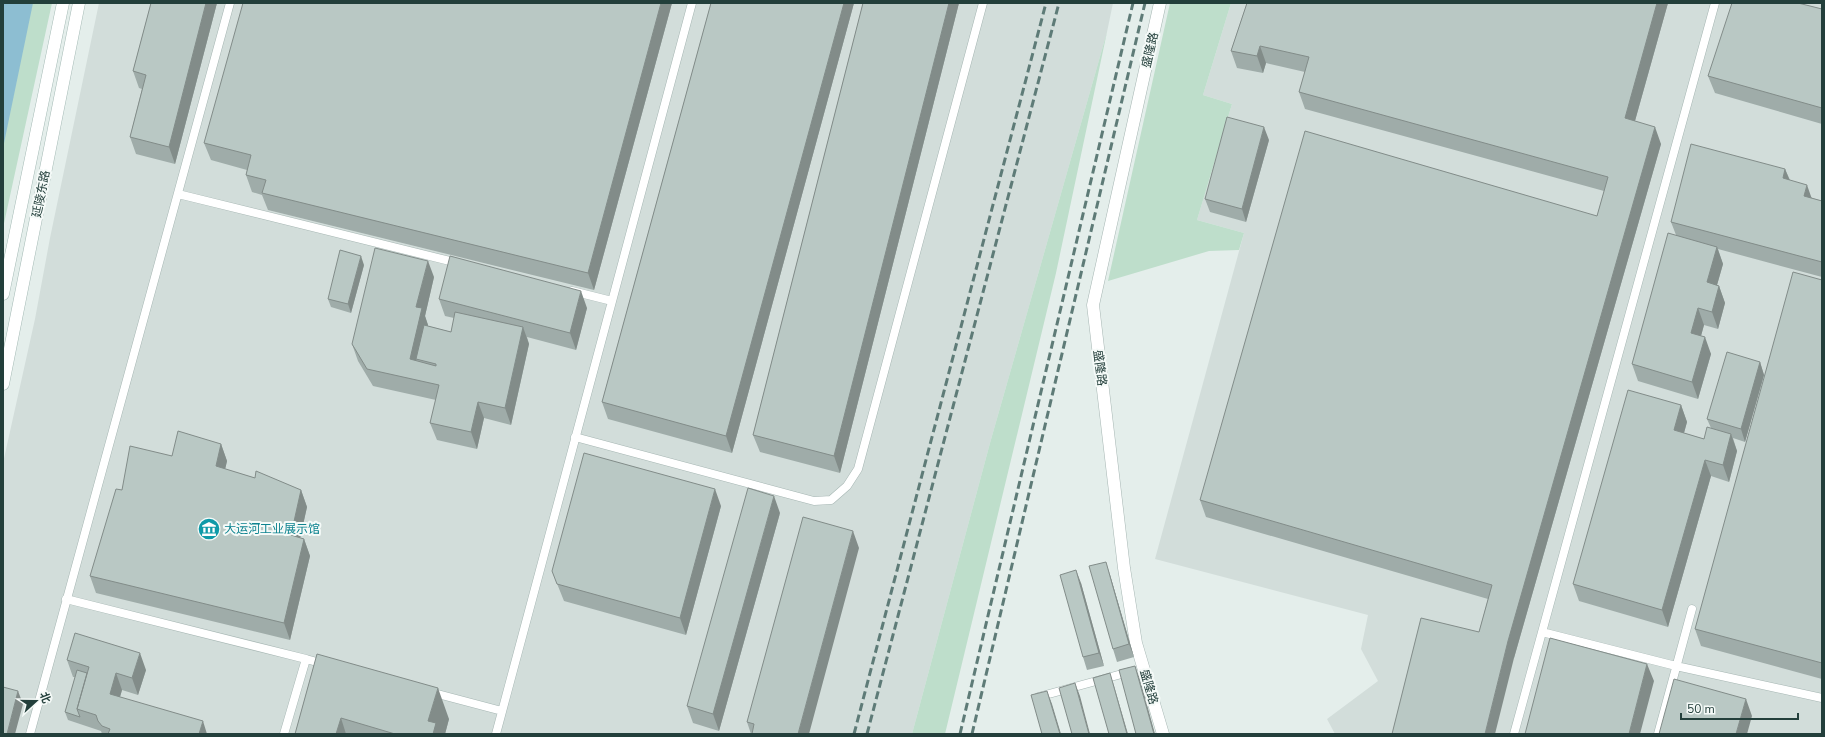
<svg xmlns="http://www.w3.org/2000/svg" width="1825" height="737" font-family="'Nunito Sans','Noto Sans SC',sans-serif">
  <rect width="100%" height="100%" fill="#e4eeeb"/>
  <path fill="#d2ddda" d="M99,3h1014l-6,29 -117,411 -78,291h-909v-271l32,-144 15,-81z
    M1231,3h591v731h-487l-8,-15 51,-38 -17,-32 7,-34 -213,-56 89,-326 -47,-13 35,-116 -29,-9z"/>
  <path fill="#bedecb" d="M20,3h32l-49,225v-140z
    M1170,3h61l-28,92 29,9 -35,116 47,13 -5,17 -30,1 -101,30z
    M1107,32l-51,241 -111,461h-33l78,-291z"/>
  <path fill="#8dbed2" d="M3,3h30l-30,145z"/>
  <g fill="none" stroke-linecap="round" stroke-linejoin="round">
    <g stroke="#a6b6b3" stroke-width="9">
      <path id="service" d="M178,194l280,69
        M572,291l40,10
        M575,437l239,64 17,-1 16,-14 11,-17 125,-466
        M66,599l240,60
        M1542,632l134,34 146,32
        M430,692l72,19
        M1038,697l91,-25
        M30,734l200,-731
        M284,734l22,-75 18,5
        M496,734l196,-731
        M1514,734l201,-731
        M1658,734l34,-125"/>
    </g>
    <g stroke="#a6b6b3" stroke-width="13">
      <path id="minor" d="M1160,3l-67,302 31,263 12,75 27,91"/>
    </g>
    <g stroke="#a3b9b4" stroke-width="13">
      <path id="secondary" d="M3,294l60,-291
        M3,384l76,-381"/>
    </g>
    <use href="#service" stroke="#fff" stroke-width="8"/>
    <use href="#minor" stroke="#fff" stroke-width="12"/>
    <use href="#secondary" stroke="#fff" stroke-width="12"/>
    <path stroke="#5e7b77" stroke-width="3" stroke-dasharray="8 4" stroke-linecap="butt" d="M854,734l192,-731
      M867,734l192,-731
      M960,734l173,-731
      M972,734l173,-731"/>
  </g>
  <path fill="#9faca9" d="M151,3h66l-42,161 -39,-10 -6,-17 12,-48 -3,-1 -6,-17z
    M672,3l-78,287 -326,-80 -6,-15 -10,-3 -6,-17 1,-5 -36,-10 -7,-17z
    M711,3h143l-122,450 -124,-34 -6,-17z
    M863,3h96l-119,470 -80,-21 -7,-17z
    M1247,3h421l-33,118 26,23 -147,514 -35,-26 9,-33 -282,-82 -6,-17 397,-284 7,-25 -299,-82 -6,-17 6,-20 -39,-9 -3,10 -26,-5 -6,-17z
    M1822,9v115l-107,-31 -7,-17z
    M1269,140l-23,82 -36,-10 -5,-13z
    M1785,169l5,11 22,18 10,3v76l-104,-28 5,15 -6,21 2,1 6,17 -7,26 -14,-4 -3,11 10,18 -13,45 -60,-18 -6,-17 44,-129 -5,-13z
    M364,265l-13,48 -20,-6 -3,-8z
    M434,277l-9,39 3,9v1l23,6 3,-14 -9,-2 -6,-17 148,9 -11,42 -49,-13 2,7 -18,81 -27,-7 -7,31 -40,-9 -7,-17 6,-23 -63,-14 -15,-25 -6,-17z
    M1822,280v399l-121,-33 -6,-17z
    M1760,362l4,13 -19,67 -12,-4 4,13 -8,31 -18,-6 -43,151 -89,-26 -6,-17 108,-179 6,17 -3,11 20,6 7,-11 -4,-9z
    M221,444l6,17 -2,8 30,9 46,12 6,17 -7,31 4,1 6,17 -20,84 -194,-47 -6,-17 32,-86 50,-34z
    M721,506l-35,129 -122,-34 -12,-30z
    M780,513l-61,218 -26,-8 -6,-17z
    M859,548l-108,186 -4,-12z
    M1110,575l24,82 -17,5 -4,-13z
    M1081,583l23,83 -17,4 -4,-13z
    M317,654l132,65 -4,15h-150z
    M67,660l79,10 -8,25 -16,-5 -2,7 87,37h-105l-1,-3 -33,-11 -3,-8 10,-35h-2z"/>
  <path fill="#828c89" d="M206,3h11l-42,161 -6,-17z
    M661,3h11l-78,287 -6,-17z
    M844,3h10l-122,450 -6,-17z
    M949,3h10l-119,470 -6,-17z
    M1657,3h11l-37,132 -6,-17z
    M1260,46l6,17 -3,10 -6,-17z
    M1264,127l5,13 -23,82 -4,-13z
    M1655,127l6,17 -147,514 -19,76h-10l23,-93z
    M1785,169l7,17 -9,-8z
    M1807,185l6,17 -9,-6z
    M1717,247l6,17 -10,35 -6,-17z
    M361,256l3,9 -13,48 -3,-9z
    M428,261l6,16 -9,39 3,9 -8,35 -4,-1 2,7 -8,-7 6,-52z
    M1719,286l6,17 -7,26 -6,-17z
    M581,291l6,17 -11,42 -6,-17z
    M1698,308l6,17 -7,25 -6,-17z
    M523,327l6,17 -18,81 -6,-17z
    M1705,337l6,17 -13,45 -6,-17z
    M1760,362l4,13 -19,67 -4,-13z
    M478,402l6,16 -7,31 -6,-17z
    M1681,405l6,17 -7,25 -6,-17z
    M1731,434l6,17 -8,31 -6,-17z
    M221,444l6,17 -5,22 -6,-17z
    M1705,460l6,16 -43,151 -6,-17z
    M715,489l6,17 -35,129 -6,-17z
    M301,490l6,17 -10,45 -6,-17z
    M774,496l6,17 -61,218 -6,-17z
    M853,531l6,17 -50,186h-11z
    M304,539l6,17 -20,84 -6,-17z
    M1106,562l4,13 24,82 -5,-13z
    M1076,570l5,13 23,83 -5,-13z
    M140,653l6,17 -8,25 -6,-17z
    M1647,664l7,17 -14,53h-11z
    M1135,666l5,13 15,55h-1z
    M116,673l6,17 -6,20 -6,-16z
    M1110,673l4,13 14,48h-1z
    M1075,683l5,13 10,38h-1z
    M438,688l11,31 -4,15h-12l-5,-13z
    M18,691l5,13 -8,30h-8z
    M1047,691l5,13 9,30h-1z
    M1746,699l6,17 -5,18h-11z
    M341,718l5,16h-10z
    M203,721l4,13h-8z"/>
  <path fill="#b9c8c4" stroke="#828c89" d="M151,3h55l-37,144 -39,-10 16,-62 -13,-4z
    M243,3h418l-73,270 -326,-80 4,-13 -20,-5 5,-20 -47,-12z
    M711,3h133l-118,433 -124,-34z
    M863,3h86l-115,453 -81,-21z
    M1247,3h410l-32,115 30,9 -147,514 -23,93h-93l29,-116 58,14 13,-47 -292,-85 105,-369 292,85 11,-39 -309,-85 10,-35 -49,-11 -3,10 -26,-5z
    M1732,3h66l24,6v99l-114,-32z
    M1227,117l37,10 -22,82 -37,-10z
    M1691,144l94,25 -2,9 24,7 -3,11 18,5v61l-151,-40z
    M1668,233l49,14 -10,35 12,4 -7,26 -14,-4 -7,25 14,4 -13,45 -60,-18z
    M375,248l53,13 -12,46 6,1 -12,51 26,7v-2l-20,-5 8,-34 27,7 4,-20 68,15 -18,81 -27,-6 -7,30 -41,-9 9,-38 -72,-16 -15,-25z
    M340,250l21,6 -13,48 -20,-5z
    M450,256l131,35 -11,42 -131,-34z
    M1793,272l29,8v383l-127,-34z
    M1727,352l33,10 -19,67 -34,-10z
    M1628,390l53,15 -7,25 30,9 3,-12 24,7 -8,31 -18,-5 -43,150 -89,-26z
    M178,431l43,13 -5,22 39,12 1,-7 45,19 -10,45 13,4 -20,84 -194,-47 26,-87 6,1 8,-44 42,10z
    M584,453l131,36 -35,129 -123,-34 -5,-13z
    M748,488l26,8 -61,218 -26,-8z
    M803,517l50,14 -55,203h-46l2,-10 -7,-2z
    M1106,562l23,82 -16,5 -24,-83z
    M1076,570l23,83 -16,4 -23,-82z
    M75,633l65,20 -8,25 -16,-5 -6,21 93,27 -4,13h-91l2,-5 -8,-3 -4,-5 -2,-6 -19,-6 12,-42 -22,-7z
    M1550,638l97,26 -18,70h-104z
    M317,654l121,34 -10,33 8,2 -3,11h-38l-54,-16 -5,16h-41z
    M1135,666l19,68h-18l-17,-64z
    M77,670l10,3 -10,36 3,8 -15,-5z
    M1110,673l17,61h-18l-16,-56z
    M1674,679l72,20 -10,35h-77z
    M1075,683l14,51h-17l-13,-46z
    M3,687l15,4 -11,43h-4z
    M1047,691l13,43h-18l-11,-39z"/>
  <defs>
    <g id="museum-disc" transform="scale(1.15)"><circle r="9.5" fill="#0f9aa8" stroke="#f5faf8"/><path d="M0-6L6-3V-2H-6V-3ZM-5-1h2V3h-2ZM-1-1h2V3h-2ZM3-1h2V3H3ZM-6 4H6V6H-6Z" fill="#fff"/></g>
  </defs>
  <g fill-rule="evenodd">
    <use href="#museum-disc" x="209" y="529"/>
  </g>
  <g text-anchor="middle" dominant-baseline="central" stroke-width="4" stroke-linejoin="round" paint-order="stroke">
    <g font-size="12" fill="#233f3b" stroke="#f5faf8">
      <text transform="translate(1150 50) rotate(-77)">盛隆路</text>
      <text transform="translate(41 194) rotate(-79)">延陵东路</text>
      <text transform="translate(1100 368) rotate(83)">盛隆路</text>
      <text transform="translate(1149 687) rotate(74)">盛隆路</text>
    </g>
    <g font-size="12" fill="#0d838f" stroke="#f5faf8" text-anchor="start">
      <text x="224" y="529">大运河工业展示馆</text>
    </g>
  </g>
  <rect width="1825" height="737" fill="none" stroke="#233f3b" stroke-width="8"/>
  <g transform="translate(36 701) rotate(69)" stroke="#f5faf8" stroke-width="3" paint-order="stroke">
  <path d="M0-3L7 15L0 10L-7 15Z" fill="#233f3b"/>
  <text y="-6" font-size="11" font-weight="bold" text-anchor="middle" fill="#233f3b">北</text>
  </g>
  <path d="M1681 713v6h117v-6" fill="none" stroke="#233f3b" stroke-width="2"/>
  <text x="1687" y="713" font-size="12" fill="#233f3b" stroke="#f5faf8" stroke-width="3" paint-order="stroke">50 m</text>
</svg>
